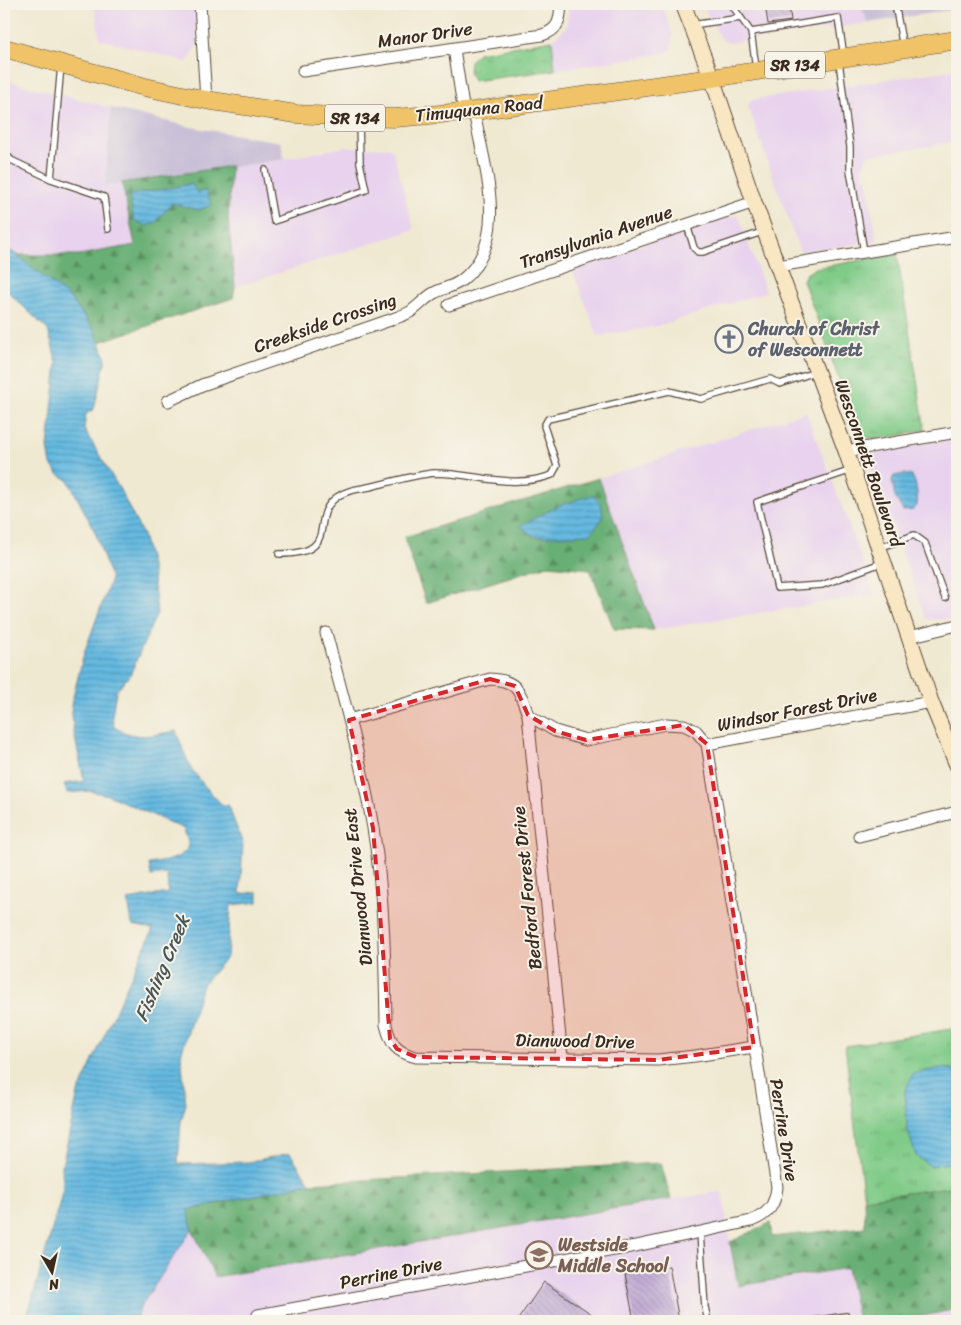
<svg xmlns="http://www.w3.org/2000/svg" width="961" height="1325" font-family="Sriracha,sans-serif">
  <defs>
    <pattern id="grass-tufts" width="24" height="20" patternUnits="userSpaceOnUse" patternTransform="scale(1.25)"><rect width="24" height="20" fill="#80cb88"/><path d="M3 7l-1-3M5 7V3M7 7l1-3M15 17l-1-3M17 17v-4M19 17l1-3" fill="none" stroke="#70ae75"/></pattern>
    <pattern id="forest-firs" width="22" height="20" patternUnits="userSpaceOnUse" patternTransform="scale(1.25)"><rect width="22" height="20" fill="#68af74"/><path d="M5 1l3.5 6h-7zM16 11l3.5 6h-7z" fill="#578f5f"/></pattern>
    <pattern id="water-rules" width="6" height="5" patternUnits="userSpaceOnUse" patternTransform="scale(1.25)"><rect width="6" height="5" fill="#65b9e1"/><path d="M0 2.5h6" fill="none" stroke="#5497b6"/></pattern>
    <pattern id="building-back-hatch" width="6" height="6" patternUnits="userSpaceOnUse" patternTransform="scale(1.25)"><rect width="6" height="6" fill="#bca5d4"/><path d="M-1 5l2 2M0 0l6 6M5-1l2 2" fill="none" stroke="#9a87ab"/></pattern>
  </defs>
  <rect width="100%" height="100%" fill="#f7f3e8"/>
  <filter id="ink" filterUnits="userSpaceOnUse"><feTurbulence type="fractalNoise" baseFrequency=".02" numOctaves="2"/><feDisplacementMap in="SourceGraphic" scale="10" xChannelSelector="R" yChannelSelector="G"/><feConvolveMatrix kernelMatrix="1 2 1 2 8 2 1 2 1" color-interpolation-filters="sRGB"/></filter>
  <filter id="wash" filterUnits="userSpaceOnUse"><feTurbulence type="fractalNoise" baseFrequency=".0096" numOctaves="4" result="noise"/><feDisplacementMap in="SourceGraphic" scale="20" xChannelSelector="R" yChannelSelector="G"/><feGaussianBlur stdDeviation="1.12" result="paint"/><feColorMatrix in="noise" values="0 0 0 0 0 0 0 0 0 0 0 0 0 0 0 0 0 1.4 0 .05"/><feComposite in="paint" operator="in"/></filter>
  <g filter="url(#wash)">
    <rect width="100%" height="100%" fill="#f0e9d2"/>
    <path fill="#e8d2ee" d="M94,4h102l1,42 -10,16 -87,-23z
      M569,4h93l11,32 -2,13 -5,4 -111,17 -3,-30 15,-14z
      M702,4h158l8,19 -139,20 -8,-4z
      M957,69v73l-89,13 -6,12 1,11h4l10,63 -77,11 -52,-146 3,-6z
      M4,80l107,28 -6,77 17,-2 13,62 -56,10h-62l-13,-8z
      M345,147l47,1 22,82 -179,57 -7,-70 3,-51 53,-7z
      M738,215l28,77 -108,34 -60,10 -26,-67 143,-49z
      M806,412l69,182 -221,36 -55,-152z
      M957,437v181l-16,2 -15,-1 -57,-158 7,-8 11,-3z
      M722,1191l16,95 109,-18 11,53h-723l6,-15 51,-77 23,48z
      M957,1309v12h-58z"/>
    <path fill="#c9bfd7" d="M860,4h97v5l-89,14z
      M111,108l80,19 90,15 3,17 -179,27z"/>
    <path fill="url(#grass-tufts)" stroke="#5e7a53" d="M552,40l3,30 -82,11 -4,-9 1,-11 8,-8z
      M897,254l28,176c-18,3 -51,13 -66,5l-56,-155 3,-6 10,-6z
      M957,1028v42l-16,-2 -10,98 26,-5v25l-93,13 -19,-153z"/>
    <path fill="url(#forest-firs)" stroke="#526c49" d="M231,166l-3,51 7,70 -2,11 -134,44c-15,-38 -52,-62 -82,-87h62l56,-10 -13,-62z
      M599,478l55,152 -40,-1 -24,-60 -42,-4 -122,38 -22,-66z
      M661,1163l10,36 -456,78 -23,-48 -4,-19 122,-27z
      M957,1186v123l-58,12h-41l-11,-53 -109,18 -8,-44 40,-19 2,14 93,-10 -1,-28z"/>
    <path fill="url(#water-rules)" stroke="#507280" d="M191,184l7,9 7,-3 7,15 -14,5 -26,-7 -17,20 -9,3 -12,-6 -5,-25z
      M4,247l13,8 53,43 25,33 11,27 -12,51 -8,5 -2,15 35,59 24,47 9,35 5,43 -27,62 -14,16 -4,25 2,11c24,14 37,8 62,4l14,36 13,17 19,21h6l15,39 -3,50 18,-2v10l-27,3 -4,52 -25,28 -21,70 5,49 -5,17 -3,43 71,-2 41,-9 20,30 -122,27 4,19 -51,77 -6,15h-109l37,-131 -1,-24 16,-73 75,-164 -21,-4 -4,-25 40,-7 -1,-19 -16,2 -2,-12c15,-3 31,-3 40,-18l-5,-17 -76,-34 -19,-4 -22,2 -3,-9 20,-3 -10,-48 -3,-28 13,-52 27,-74 -16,-47 -27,-52 -10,-6 -7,-9 -3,-18 9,-84 -9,-33 -44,-42z
      M904,474l8,2c5,8 6,20 5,30l-4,4 -10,1 -8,-14 -3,-17 2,-4z
      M592,495l9,8 2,15 -13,16 -55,3 -15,-11 38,-20z
      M941,1068l16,2v91l-26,5 -15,-10 -9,-28 -2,-37 8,-17z"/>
    <g id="blocks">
      <path fill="url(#building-back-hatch)" d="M765,4h24l2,17 -23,3z
        M669,1266l10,55h-45l-9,-47z
        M544,1282l58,39h-85z"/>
    </g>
  </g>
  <g filter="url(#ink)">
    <use href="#blocks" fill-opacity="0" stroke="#564739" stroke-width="1"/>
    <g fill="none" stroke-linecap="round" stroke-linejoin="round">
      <g stroke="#564739" stroke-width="8">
        <path id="lane" d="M731,4l20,28
          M895,4l8,43
          M691,25l50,-7
          M839,61l11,86v23l14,82
          M61,65l-10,114 53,18 4,32
          M756,68l-5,-36 87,-14 6,38
          M4,152l7,8 40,19
          M265,170l9,51 92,-31 -6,-27 -1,-44
          M687,225l7,23 4,4h5l62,-21
          M852,470l-95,32 20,86 45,-3 62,-23
          M879,548l35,-13 11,8 20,55
          M279,554c64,0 28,-36 58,-57 11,-8 24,-8 37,-11 20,-5 40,-11 60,-13 42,0 76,17 118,2l5,-9 -13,-40 4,-7 121,-28 32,8 69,-20 10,5 35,-12
          M700,1233l5,74 3,14
          M813,1321l33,-5 1,5"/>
      </g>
      <g stroke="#564739" stroke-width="13">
        <path id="street" d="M200,4l6,96
          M454,49l10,64
          M303,71l239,-36c17,-5 18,-15 19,-31
          M778,266l179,-29
          M449,305l305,-103
          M168,401l34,-16 191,-66c5,-2 12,-4 17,-7 9,-6 15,-14 24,-19 9,-5 19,-6 28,-13 50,-40 21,-116 12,-169
          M846,451l111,-19
          M326,633c17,64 36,130 47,195 11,65 12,131 13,197 5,20 10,27 30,32l242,3 37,-4 59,-9
          M909,637l48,-12
          M528,715l34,343
          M349,720l141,-41c28,1 30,13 38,36l27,16 31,9 80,-16 18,1 12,6 11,13
          M707,744l224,-42
          M859,836l98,-24
          M258,1315l378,-69 115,-25c18,-7 24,-16 26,-34l-70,-443"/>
      </g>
      <g stroke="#564739" stroke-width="17">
        <path id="secondary" d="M683,4l29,74 42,124 92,249 85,251 26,63"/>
      </g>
      <g stroke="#564739" stroke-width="19">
        <path id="primary" d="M4,48l141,39 61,13 90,14 53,3 46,1 79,-7 238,-33 245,-38"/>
      </g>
      <use href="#lane" stroke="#fff" stroke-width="5.5"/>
      <use href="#street" stroke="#fff" stroke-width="11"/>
      <use href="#secondary" stroke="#f9e7c3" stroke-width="15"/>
      <use href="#primary" stroke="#f1c369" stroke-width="18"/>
    </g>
  </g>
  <path fill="#d62828" fill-opacity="0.2" stroke="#d62828" stroke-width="4" stroke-dasharray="10 6" stroke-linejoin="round" d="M490,679l25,7 13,29 27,16 31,9 98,-15 23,19 47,303 -96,13 -242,-3 -19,-8 -7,-10 -17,-211 -24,-108z"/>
  <defs>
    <g id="church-ring" transform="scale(1.4375)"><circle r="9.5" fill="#f7f3e8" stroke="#6b7280" stroke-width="1.5"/><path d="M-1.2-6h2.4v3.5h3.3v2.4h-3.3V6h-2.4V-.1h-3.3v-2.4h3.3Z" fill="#6b7280"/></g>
    <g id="school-ring" transform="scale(1.4375)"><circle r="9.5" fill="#f7f3e8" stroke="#8d6e63" stroke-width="1.5"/><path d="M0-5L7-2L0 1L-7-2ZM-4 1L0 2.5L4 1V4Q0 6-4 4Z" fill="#8d6e63"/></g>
  </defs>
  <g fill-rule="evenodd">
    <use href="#church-ring" x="729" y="339"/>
    <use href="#school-ring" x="539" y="1255"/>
  </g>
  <g text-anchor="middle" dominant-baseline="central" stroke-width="4" stroke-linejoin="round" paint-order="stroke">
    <g fill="#f7f3e8" stroke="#73665b" stroke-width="1">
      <rect x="765" y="51.5" width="60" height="27" rx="4"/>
      <rect x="325" y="104.5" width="60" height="27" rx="4"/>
    </g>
    <g font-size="16" font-weight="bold" fill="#3b2a1e">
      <text x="795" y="65">SR 134</text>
      <text x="355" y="118">SR 134</text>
    </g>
    <g font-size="18" fill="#3b2a1e" stroke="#f7f3e8">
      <text transform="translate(425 35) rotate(-8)">Manor Drive</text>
      <text transform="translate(479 109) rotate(-6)">Timuquana Road</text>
      <text transform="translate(596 237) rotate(-19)">Transylvania Avenue</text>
      <text transform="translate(325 323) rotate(-19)">Creekside Crossing</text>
      <text transform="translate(869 463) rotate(71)">Wesconnett Boulevard</text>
      <text transform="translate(797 710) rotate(-11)">Windsor Forest Drive</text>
      <text transform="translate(358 887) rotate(-96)">Dianwood Drive East</text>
      <text transform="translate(527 888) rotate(-96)">Bedford Forest Drive</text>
      <text transform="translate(575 1041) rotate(1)">Dianwood Drive</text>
      <text transform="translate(784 1130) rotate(81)">Perrine Drive</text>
      <text transform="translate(391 1273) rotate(-11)">Perrine Drive</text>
    </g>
    <g font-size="18" font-weight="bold" fill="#5b616d" stroke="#f7f3e8" text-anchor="start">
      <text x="748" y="329">Church of Christ<tspan x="748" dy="21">of Wesconnett</tspan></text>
    </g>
    <g font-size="18" font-weight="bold" fill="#785e54" stroke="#f7f3e8" text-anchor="start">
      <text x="558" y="1245">Westside<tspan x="558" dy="21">Middle School</tspan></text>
    </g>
    <g font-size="19" font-style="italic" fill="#485558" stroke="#f7f3e8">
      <text transform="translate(162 968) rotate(-67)">Fishing Creek</text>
    </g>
  </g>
  <rect width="961" height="1325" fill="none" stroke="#f7f3e8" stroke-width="20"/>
  <g transform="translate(52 1272) rotate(171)" stroke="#f7f3e8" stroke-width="4" paint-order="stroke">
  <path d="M0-4L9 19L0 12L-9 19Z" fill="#3b2a1e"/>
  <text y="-8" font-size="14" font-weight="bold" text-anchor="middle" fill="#3b2a1e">N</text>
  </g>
</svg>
